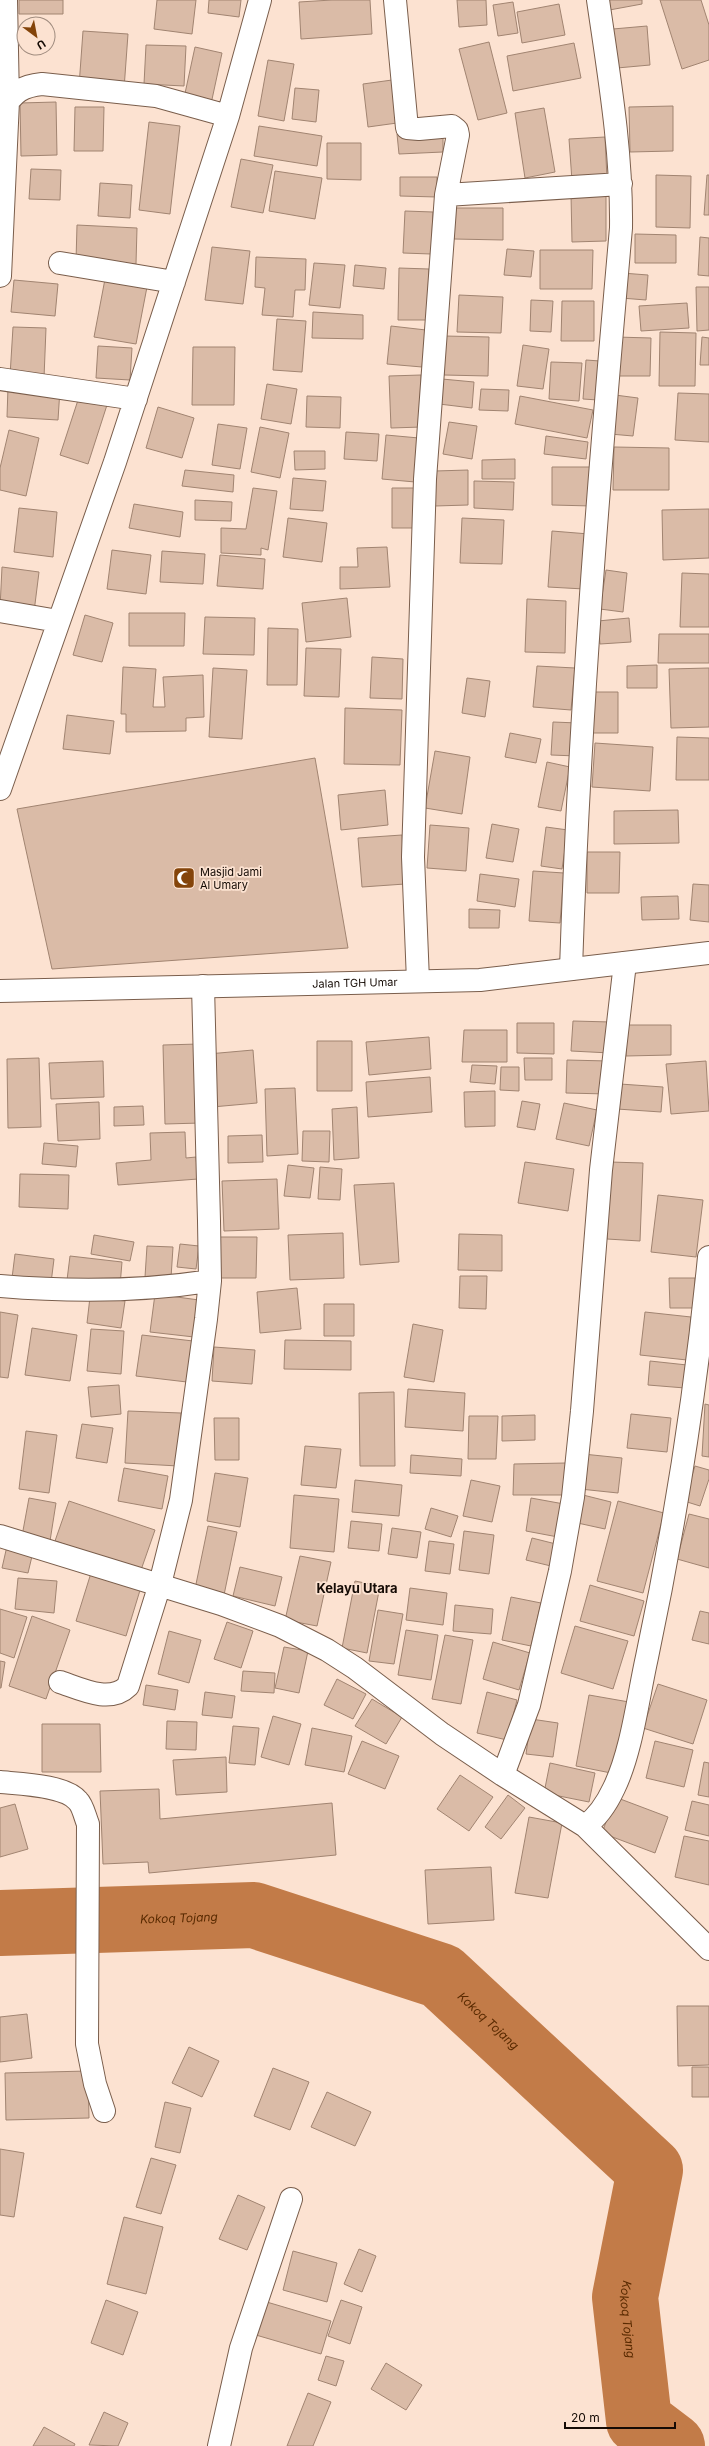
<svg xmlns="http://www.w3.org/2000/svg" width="709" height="2446" font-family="Inter,sans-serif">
  <rect width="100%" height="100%" fill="#fce2d1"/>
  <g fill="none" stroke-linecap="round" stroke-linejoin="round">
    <path stroke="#c27b48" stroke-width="66" id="s1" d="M0,1923l254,-8 187,61 209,194 -25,127 14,124 33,25"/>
  </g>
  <path fill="#dabba7" stroke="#a18471" d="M19,0h44v14h-44z
    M157,0h39l-4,34 -38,-5z
    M209,0h32l-2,17 -31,-4z
    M332,0h38l2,34 -71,5 -2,-37z
    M457,0h29l1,25 -28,2z
    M603,0h39v4l-38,7z
    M660,0h41l8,25v35l-27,9z
    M513,2l5,31 -20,3 -5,-31z
    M559,4l6,31 -43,8 -5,-31z
    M647,26l3,39 -33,3 -4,-39z
    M83,31l45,3 -4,55 -45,-3z
    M489,42l18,71 -29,7 -19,-71z
    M574,43l7,35 -68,13 -6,-35z
    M146,45l40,1 -2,40 -40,-2z
    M195,47l27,6 -11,51 -27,-6z
    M268,60l26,4 -10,57 -26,-5z
    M392,80l5,43 -29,4 -5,-43z
    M295,88l24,2 -3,32 -24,-3z
    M56,102l1,53 -36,1 -1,-53z
    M673,106v45l-43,1 -1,-45z
    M75,107h29l-1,44h-29z
    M544,108l11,64 -30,6 -10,-65z
    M149,122l31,4 -10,88 -31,-4z
    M259,126l63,10 -5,30 -63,-10z
    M443,131v21l-44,2 -2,-20z
    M605,137l2,42 -35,2 -3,-42z
    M327,143h34v37l-34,-1z
    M241,159l32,6 -10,48 -32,-6z
    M31,169l30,1 -1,30 -31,-1z
    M275,171l47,7 -7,41 -46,-8z
    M656,175l35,1 -1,52 -34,-1z
    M707,175h2v40h-5z
    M400,177h37v20l-37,-1z
    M100,183l32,2 -2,33 -32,-2z
    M606,194v47l-34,1 -1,-47z
    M454,208h49v32l-49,-1z
    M405,211l28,1 -2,42 -28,-1z
    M77,225l60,3 -1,36 -60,-3z
    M635,234l41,1v28h-41z
    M700,237l9,1v38l-11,-1z
    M212,247l38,4 -7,53 -38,-4z
    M507,249l27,2 -3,26 -27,-2z
    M540,250h53l-1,39h-52z
    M256,257l50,2 -1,31h-10l-2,27 -31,-2 3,-27 -10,-1z
    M314,263l31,2 -5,43 -31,-3z
    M355,265l31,3 -2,21 -31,-3z
    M399,268l30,1 -2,51h-29z
    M622,273l26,2 -2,25 -25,-2z
    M105,279l42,8 -11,57 -42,-7z
    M14,280l44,4 -3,32 -44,-4z
    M696,287h13v43l-12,1z
    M459,295l44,2 -2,36 -44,-1z
    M531,300l22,1 -2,31 -21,-1z
    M562,301h32v40h-33z
    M687,303l2,25 -48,3 -2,-25z
    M313,312l50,3v24l-51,-1z
    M277,319l29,2 -4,51 -29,-2z
    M391,326l35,4 -4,37 -35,-3z
    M13,327l33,1 -2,50 -34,-2z
    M660,332l36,1 -1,53h-36z
    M445,336l44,1 -1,39 -44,-1z
    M616,337l35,1 -1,38h-35z
    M702,337l7,1v27h-9z
    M523,345l26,4 -6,40 -26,-3z
    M98,346l34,2 -2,32 -34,-2z
    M193,347h42l-1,58h-42z
    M586,360l14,1 -2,39 -15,-1z
    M551,362l31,1 -3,38 -30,-2z
    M421,375l1,52 -31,1 -2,-52z
    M442,379l32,3 -2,26 -33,-4z
    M267,384l30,5 -6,35 -30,-5z
    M8,387l52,2 -2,31 -51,-3z
    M481,389l28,1 -1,21 -29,-1z
    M678,393l31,1v48l-34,-2z
    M615,395l23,3 -5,38 -23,-2z
    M307,396l34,1 -1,31 -34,-1z
    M520,396l73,14 -6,28 -72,-14z
    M79,397l28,8 -19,59 -28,-9z
    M158,407l36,11 -12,40 -36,-10z
    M449,422l28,4 -5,33 -29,-5z
    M218,424l29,4 -7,41 -28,-4z
    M260,427l29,6 -9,45 -29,-6z
    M9,430l30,8 -13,58 -26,-6v-22z
    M346,432l33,2 -2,27 -33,-2z
    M386,435l33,3 -4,44 -33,-3z
    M546,436l42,6 -2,17 -42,-5z
    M614,447l55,1v42h-56z
    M294,451h31v18l-30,1z
    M515,459v20h-33v-19z
    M552,467h40v39l-40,-1z
    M185,470l49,5 -1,17 -51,-6z
    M468,470v35l-33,1v-35z
    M293,478l33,3 -3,30 -33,-2z
    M474,481l40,1 -1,28 -39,-2z
    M253,488l24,3 -9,59 -7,-2v7l-40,-2v-25l25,1z
    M392,488h25v40h-25z
    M195,500l37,2 -1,19 -36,-1z
    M134,504l49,8 -3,25 -51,-9z
    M19,508l38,4 -4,45 -39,-5z
    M709,509v49l-46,2 -1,-50z
    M288,518l39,5 -5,39 -39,-5z
    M462,518l42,2 -2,44 -42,-1z
    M552,531l37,3 -5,55 -36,-2z
    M387,547l3,40 -50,2v-22h18l-1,-19z
    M112,550l39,5 -5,39 -39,-5z
    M162,551l43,3 -2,30 -43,-2z
    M220,555l45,4 -2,30 -46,-3z
    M2,567l37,5 -5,40 -34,-4z
    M606,570l21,3 -4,39 -23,-3z
    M682,573l27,1v53h-29z
    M347,598l4,39 -45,5 -4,-39z
    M527,599l39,2 -1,52 -40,-1z
    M129,613h56l-1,33h-55z
    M85,615l28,8 -11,39 -29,-7z
    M205,617l50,1 -1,37 -51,-1z
    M629,618l2,24 -31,2 -2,-23z
    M268,628l30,1 -1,56h-30z
    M659,634h50v29h-51z
    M306,648l35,1 -2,48 -35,-1z
    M372,657l31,2 -1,40 -32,-1z
    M657,665v23h-30v-22z
    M537,666l38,2 -4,42 -38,-3z
    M123,667l33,2 -3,38h12l-2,-30 40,-2 1,42 -18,1v13l-60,1v-18h-5z
    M213,668l34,2 -5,69 -33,-2z
    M709,668v59l-38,1 -2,-59z
    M467,678l23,3 -5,36 -23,-4z
    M593,692h25v41h-25z
    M345,708l57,2 -2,55 -56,-1z
    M67,715l47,6 -4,33 -47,-5z
    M553,722l25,1 -1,33 -26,-1z
    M510,733l31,6 -5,24 -31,-6z
    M677,737l32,1v42h-33z
    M595,743l58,4 -3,44 -58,-4z
    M435,751l35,6 -8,57 -37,-6z
    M315,758l33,190 -296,21 -35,-160z
    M547,762l23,5 -9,44 -23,-4z
    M385,790l3,35 -47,5 -3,-35z
    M678,810l1,33 -65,1v-33z
    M492,824l27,5 -6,33 -27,-4z
    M430,825l39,3 -3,43 -39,-3z
    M546,827l22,3 -6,39 -21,-3z
    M402,835l3,49 -43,3 -4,-49z
    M587,852h33l-1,41h-32z
    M533,871l31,2 -4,50 -31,-2z
    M480,874l39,5 -4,28 -38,-6z
    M693,884l16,1v37l-19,-2z
    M678,896l1,23 -37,1 -1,-23z
    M469,909l31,1 -1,18h-30z
    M573,1021l38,1 -1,31 -39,-2z
    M517,1023h37v31l-37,-1z
    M626,1025h45v30l-45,1z
    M464,1030h43v32h-45z
    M429,1037l2,32 -62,6 -3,-33z
    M317,1041h35v50h-35z
    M199,1044l2,79 -36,1 -2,-79z
    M253,1050l4,53 -45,4 -4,-53z
    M39,1058l2,69 -33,1 -1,-69z
    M524,1058h28v22h-27z
    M567,1060l41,1 -1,33 -41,-1z
    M103,1061l1,36 -53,2 -2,-36z
    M706,1061l3,50 -38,3 -5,-50z
    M472,1065l25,1 -2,18 -25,-2z
    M501,1067h18v24l-19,-1z
    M430,1077l2,35 -64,5 -2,-35z
    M620,1084l43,3 -2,25 -44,-3z
    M295,1088l3,66 -31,2 -2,-67z
    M495,1091v35l-30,1 -1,-35z
    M522,1101l18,3 -5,26 -18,-3z
    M99,1102l1,37 -42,2 -2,-37z
    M564,1103l33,7 -8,36 -33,-7z
    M143,1106l1,19 -30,1v-19z
    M357,1107l2,51 -25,2 -2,-51z
    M303,1131h27l-1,31 -27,-1z
    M185,1132l1,26 10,-1 2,22 -80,6 -2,-22 35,-3 -1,-27z
    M262,1135l1,27 -35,1v-27z
    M44,1143l34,3 -2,21 -34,-3z
    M525,1162l49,7 -6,42 -50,-8z
    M610,1162l33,1 -3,78 -33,-2z
    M288,1165l26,3 -4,30 -26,-2z
    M320,1167l22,2 -2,31 -22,-1z
    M20,1174l49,1 -1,34 -49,-2z
    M277,1179l2,50 -55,2 -2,-50z
    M394,1183l5,79 -39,3 -6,-80z
    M658,1195l45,5 -7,57 -45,-5z
    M343,1233l1,45 -54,2 -2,-45z
    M459,1234l43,1v36l-44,-1z
    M94,1235l40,7 -4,19 -39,-7z
    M218,1237h39l-1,41h-39z
    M180,1244l19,2 -3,23 -19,-2z
    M147,1246l26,1 -2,31 -26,-1z
    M15,1254l39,5 -3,24 -39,-5z
    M70,1256l52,6 -2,24 -53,-6z
    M460,1276h27l-1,33 -27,-1z
    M669,1278h26v30h-25z
    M297,1288l4,41 -41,4 -3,-41z
    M155,1294l44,6 -5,37 -44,-5z
    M90,1297l35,4 -4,27 -34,-5z
    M324,1304h30v32h-30z
    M0,1312l18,3 -10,63 -8,-1z
    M645,1312l46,5 -4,43 -47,-5z
    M413,1324l30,6 -9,52 -30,-5z
    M32,1328l45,7 -7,46 -45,-6z
    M91,1329l33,2 -3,43 -34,-3z
    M142,1335l51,6 -6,41 -51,-6z
    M285,1340l66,1v29l-67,-1z
    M214,1347l41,3 -3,34 -40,-3z
    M650,1361l37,4 -2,23 -37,-3z
    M119,1385l2,29 -30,3 -3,-30z
    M408,1389l57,4 -2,38 -58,-4z
    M394,1392l1,74h-35l-1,-73z
    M705,1404l4,1v52l-7,-1z
    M128,1411l53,2 -3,53 -53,-3z
    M631,1414l40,4 -4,34 -40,-4z
    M535,1415v25l-33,1v-25z
    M469,1416h29l-2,43h-28z
    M214,1418h25v42h-24z
    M82,1424l31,4 -6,35 -31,-5z
    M26,1431l31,4 -8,58 -30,-4z
    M305,1446l36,3 -5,39 -35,-3z
    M583,1454l39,4 -4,35 -38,-4z
    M411,1455l51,4 -1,17 -51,-3z
    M566,1463l-1,32h-52l1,-31z
    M695,1466l14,4v9l-9,27 -16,-5z
    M124,1468l44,8 -6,33 -44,-8z
    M215,1473l33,5 -8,49 -33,-6z
    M355,1480l47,5 -3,31 -47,-4z
    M471,1480l29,6 -8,36 -29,-6z
    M579,1494l32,8 -6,27 -32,-7z
    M294,1495l45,4 -5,53 -44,-4z
    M29,1498l27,5 -6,38 -28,-5z
    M531,1498l33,6 -6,33 -32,-6z
    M69,1501l86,29 -14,40 -86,-29z
    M618,1501l46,12 -21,80 -46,-12z
    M431,1508l27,8 -7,21 -26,-8z
    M689,1514l20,5v49l-32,-9z
    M351,1521l31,3 -3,27 -31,-3z
    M208,1526l29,6 -13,63 -29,-6z
    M392,1528l29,4 -4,26 -29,-4z
    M464,1531l30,4 -5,39 -30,-4z
    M532,1538l24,6 -5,22 -25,-6z
    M429,1541l25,3 -4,30 -25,-3z
    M7,1546l26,6 -5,21 -26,-5z
    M300,1556l31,6 -14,64 -32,-6z
    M240,1567l42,10 -7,29 -42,-10z
    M91,1573l50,14 -15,49 -50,-15z
    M18,1578l39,3 -3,32 -39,-4z
    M355,1581l25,5 -13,67 -25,-5z
    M590,1585l54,16 -10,35 -54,-15z
    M410,1588l37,5 -4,32 -37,-5z
    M511,1597l30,6 -10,43 -29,-6z
    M455,1605l38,4 -2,25 -38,-3z
    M0,1609l27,8 -13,41 -14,-5z
    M378,1610l25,4 -9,50 -25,-3z
    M700,1611l9,2v31l-17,-4z
    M32,1616l38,14 -24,69 -37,-13z
    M227,1622l26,9 -12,37 -27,-9z
    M575,1626l53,15 -15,48 -52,-16z
    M406,1630l32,5 -7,45 -33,-5z
    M169,1631l32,9 -12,43 -31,-9z
    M445,1635l28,5 -12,64 -29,-5z
    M493,1642l37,11 -11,37 -36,-11z
    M284,1647l24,4 -9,42 -24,-5z
    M0,1661l5,1 -4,26h-1z
    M243,1671l32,2 -1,20 -33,-2z
    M337,1679l29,15 -13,25 -29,-14z
    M658,1684l49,16 -14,44 -50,-16z
    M146,1685l32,5 -3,20 -32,-5z
    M205,1692l30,4 -3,22 -30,-3z
    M487,1692l30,8 -10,40 -30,-7z
    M589,1695l40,7 -13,72 -40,-8z
    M372,1699l30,18 -16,27 -31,-18z
    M273,1716l28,8 -12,41 -28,-8z
    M531,1719l27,4 -5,34 -27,-3z
    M167,1721l30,1 -1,28 -30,-1z
    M42,1724h58l1,48h-59z
    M233,1726l26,2 -4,37 -26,-2z
    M312,1728l40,8 -8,36 -39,-7z
    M362,1741l37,15 -14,33 -37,-15z
    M655,1741l38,9 -9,37 -38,-9z
    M226,1757l1,35 -51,3 -3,-35z
    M704,1762l5,1v34l-11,-2z
    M550,1763l45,10 -6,29 -45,-9z
    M460,1775l33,22 -24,34 -32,-22z
    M159,1789l1,30 172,-16 4,52 -187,18 -1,-11 -45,2 -3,-73z
    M508,1795l17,13 -24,31 -16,-12z
    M615,1797l53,20 -13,36 -53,-20z
    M692,1801l17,4v31l-24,-6z
    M15,1804l13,45 -28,8v-49z
    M529,1817l33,6 -14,75 -33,-5z
    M684,1836l25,5v44l-34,-8z
    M491,1867l3,53 -66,4 -3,-54z
    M677,2006h32v59l-31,1z
    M27,2014l5,44 -32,4v-45z
    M189,2047l30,14 -17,36 -30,-14z
    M692,2067h17v30h-17z
    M273,2068l36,14 -19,48 -36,-14z
    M88,2071l1,47 -83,2 -1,-47z
    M327,2092l44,20 -16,34 -44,-19z
    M165,2102l26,6 -11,45 -25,-6z
    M0,2149l24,4 -10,64 -14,-2z
    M151,2158l25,7 -15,49 -25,-7z
    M238,2195l27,12 -18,43 -28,-11z
    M124,2217l39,10 -17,67 -39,-10z
    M359,2249l17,7 -14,36 -18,-8z
    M293,2251l44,12 -10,39 -44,-12z
    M106,2300l32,12 -15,43 -32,-12z
    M260,2300l71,21 -10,33 -72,-21z
    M341,2300l21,7 -12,37 -22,-8z
    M326,2356l18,5 -8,25 -18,-6z
    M386,2363l36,22 -16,25 -35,-21z
    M308,2393l23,9 -18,44h-26z
    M104,2412l24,11 -10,23 -29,-1z
    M44,2427l31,17 -1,2h-41z"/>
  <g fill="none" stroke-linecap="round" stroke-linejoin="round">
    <g stroke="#7a5e4c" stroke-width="24">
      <path id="minor" d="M395,0l12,128 12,1 33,-3 5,4 1,5 -12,60 -21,284 -12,378 5,124
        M3,109c11,-17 19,-23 39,-25l114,12 72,20
        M446,195l175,-11
        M60,263l114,19
        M0,276l8,-175 -2,-101
        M0,379l136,20
        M0,611l58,10
        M0,789l115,-327 113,-346 32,-116
        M571,969c8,-247 28,-494 50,-741 1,-77 -12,-152 -23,-228
        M0,1286c71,6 139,6 210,-5
        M0,1536l221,68 59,22 47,24 28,18 87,66 61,41 82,51 124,123
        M60,1682c21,7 50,22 68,4l32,-102 21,-84 25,-181 4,-38 -1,-60 -6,-235
        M503,1775l26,-70 31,-134 13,-74 9,-86 19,-241 24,-207
        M0,1782c20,2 65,3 78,19 5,5 7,16 10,23l-1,220 8,40 9,27
        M585,1826c13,-9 22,-23 29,-38 18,-37 24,-91 33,-131 28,-132 49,-267 62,-400
        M219,2446l22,-98 50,-149"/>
    </g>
    <g stroke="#7a5e4c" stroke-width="24">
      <g id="major">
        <path id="s2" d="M0,991l480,-11 229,-27"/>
      </g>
    </g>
    <use href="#minor" stroke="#fff" stroke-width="22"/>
    <use href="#major" stroke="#fff" stroke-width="22"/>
  </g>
  <defs>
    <g id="mosque-square" transform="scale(1.15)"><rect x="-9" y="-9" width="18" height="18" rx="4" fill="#84440a" stroke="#fce2d1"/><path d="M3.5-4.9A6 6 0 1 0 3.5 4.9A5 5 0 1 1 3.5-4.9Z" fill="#fff"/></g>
  </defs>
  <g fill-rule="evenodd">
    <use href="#mosque-square" x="184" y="878"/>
  </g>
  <g text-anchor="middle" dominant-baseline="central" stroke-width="3.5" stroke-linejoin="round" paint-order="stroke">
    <g font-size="11" fill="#150b05" stroke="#fce2d1" text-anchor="start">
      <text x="200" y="872">Masjid Jami<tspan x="200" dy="13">Al Umary</tspan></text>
    </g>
    <g font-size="11" fill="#150b05" stroke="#fce2d1">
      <text stroke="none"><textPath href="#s2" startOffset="355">Jalan TGH Umar</textPath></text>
    </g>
    <g font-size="12" font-style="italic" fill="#592a01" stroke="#fce2d1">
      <text stroke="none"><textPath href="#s1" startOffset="179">Kokoq Tojang</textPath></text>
      <text stroke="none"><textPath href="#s1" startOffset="516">Kokoq Tojang</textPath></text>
      <text stroke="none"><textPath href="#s1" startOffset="888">Kokoq Tojang</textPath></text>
    </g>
    <g font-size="13" font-weight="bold" fill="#150b05" stroke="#fce2d1">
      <text x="357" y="1588">Kelayu Utara</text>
    </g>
  </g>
  <g transform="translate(36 36) rotate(148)"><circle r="19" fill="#fce2d1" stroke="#a08c7f"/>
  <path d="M0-3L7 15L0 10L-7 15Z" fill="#84440a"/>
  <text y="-6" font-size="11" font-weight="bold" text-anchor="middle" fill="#150b05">U</text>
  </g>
  <path d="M565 2422v6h110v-6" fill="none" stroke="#150b05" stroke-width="2"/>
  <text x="571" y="2422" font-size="12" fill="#150b05" stroke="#fce2d1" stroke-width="3" paint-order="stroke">20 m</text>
</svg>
